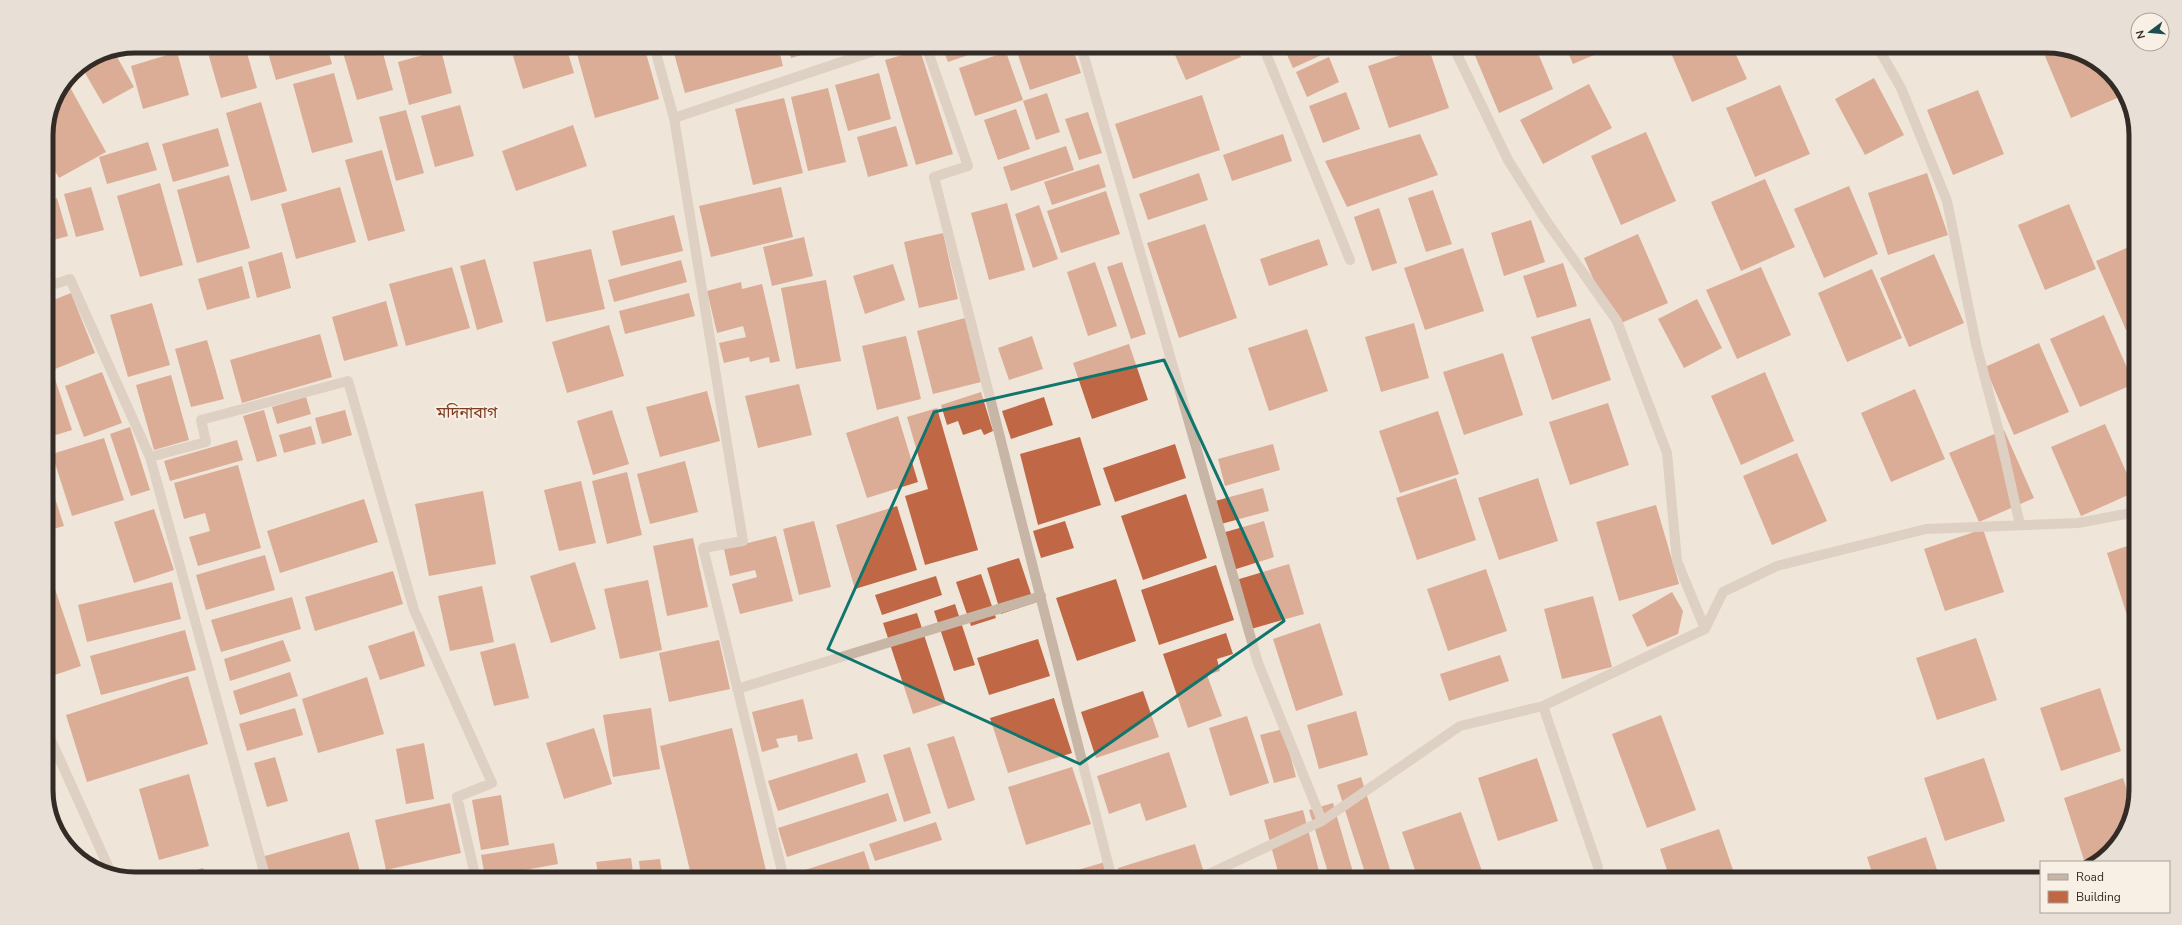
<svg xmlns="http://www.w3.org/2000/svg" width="2182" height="925" font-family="'Nunito Sans','Noto Sans Bengali',sans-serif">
  <rect width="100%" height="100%" fill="#f0e5d9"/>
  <path fill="#c06746" d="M206,46h39l12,42 -36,10z
    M266,46h61l5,18 -56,16z
    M341,46h40l12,44 -36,10z
    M394,46h27l-25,8z
    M510,46h56l8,27 -51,16z
    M605,46h39l15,53 -64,19 -18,-64z
    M672,46h106l5,20 -98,27z
    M787,46h46l-42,12z
    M942,46h53l-47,16z
    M1046,46h26l9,27 -51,17 -12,-35z
    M1171,46h65l5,11 -55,23z
    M1283,46h39l4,7 -33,15z
    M1428,46l21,62 -60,20 -21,-62z
    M1471,46h64l18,43 -54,24z
    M1565,46h50l-42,18z
    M1668,46h64l15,33 -55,23z
    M2049,46l32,7 40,32 3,10 -53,23 -29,-69z
    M113,50l21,37 -31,17 -22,-38 20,-13z
    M441,50l11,43 -43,12 -11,-43z
    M920,50l33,104 -37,11 -31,-105z
    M177,52l12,43 -46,14 -12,-43z
    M1006,52l17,48 -48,16 -16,-48z
    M1329,57l10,25 -32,15 -11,-25z
    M334,73l19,69 -41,11 -19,-69z
    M879,73l12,46 -43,12 -13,-46z
    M1874,78l30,57 -39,20 -30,-56z
    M67,82l39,70 -47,26 -13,-22v-27l9,-33z
    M1589,84l23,44 -69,36 -23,-44z
    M1780,85l30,69 -55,23 -29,-69z
    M828,88l18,74 -38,9 -17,-74z
    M1978,90l26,64 -51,21 -26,-65z
    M1346,92l14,37 -37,14 -14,-37z
    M1047,93l13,39 -24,8 -13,-39z
    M1202,95l18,55 -87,29 -18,-55z
    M784,98l19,75 -50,12 -18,-76z
    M261,102l26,89 -36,10 -25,-88z
    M460,105l14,51 -39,11 -14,-51z
    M1016,109l14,40 -32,11 -14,-40z
    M406,110l18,63 -28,8 -17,-64z
    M1088,112l14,41 -23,7 -14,-41z
    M573,125l14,41 -71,25 -14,-40z
    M896,126l12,40 -40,11 -11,-40z
    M218,128l11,38 -56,16 -11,-38z
    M1646,132l30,69 -55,24 -30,-69z
    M1283,134l9,27 -60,20 -9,-26z
    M1420,134l18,41 -91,32 -22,-46z
    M148,142l9,28 -50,14 -8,-27z
    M1066,146l8,24 -63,21 -8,-24z
    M382,150l23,81 -37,10 -23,-81z
    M1099,164l7,23 -54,18 -8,-23z
    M1199,173l9,27 -60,20 -9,-26z
    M1927,173l21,62 -60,20 -20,-62z
    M229,175l21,73 -53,15 -20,-73z
    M1765,179l30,68 -54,24 -30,-69z
    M160,183l23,82 -43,12 -23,-81z
    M1849,186l29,68 -54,24 -30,-69z
    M91,187l13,43 -28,7 -12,-43z
    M340,187l16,55 -60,17 -15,-55z
    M781,187l12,50 -82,20 -12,-51z
    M1433,190l19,54 -26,8 -18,-54z
    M1106,191l14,43 -59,19 -14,-42z
    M57,198l11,38 -22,6v-40z
    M1007,203l18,67 -36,10 -18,-67z
    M2069,204l27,65 -51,21 -27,-65z
    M1039,205l19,54 -25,9 -18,-54z
    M1379,208l18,55 -25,8 -18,-54z
    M674,215l9,36 -62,15 -9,-35z
    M1531,220l14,42 -41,14 -13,-43z
    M1205,224l32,94 -58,20 -32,-95z
    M943,233l15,66 -39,9 -15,-66z
    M1638,234l30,69 -54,23 -30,-68z
    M804,237l9,39 -41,10 -9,-39z
    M1319,239l9,26 -59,21 -9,-27z
    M2136,244v81l-10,5 -30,-69z
    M1463,248l21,63 -59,19 -21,-62z
    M591,249l14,60 -59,13 -13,-60z
    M282,252l9,36 -34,10 -9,-36z
    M1934,254l30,69 -55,24 -29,-69z
    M485,259l18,63 -26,8 -17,-64z
    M681,260l6,22 -73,20 -6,-22z
    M1095,262l22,64 -29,10 -21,-64z
    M1122,262l24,72 -15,5 -24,-72z
    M1563,263l14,43 -40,12 -14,-42z
    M893,264l12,36 -40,14 -12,-38z
    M242,266l8,32 -43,12 -9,-31z
    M452,267l18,61 -64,18 -17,-62z
    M1761,267l30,68 -54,24 -31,-69z
    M1872,269l30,69 -55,24 -29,-69z
    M826,280l15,81 -45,8 -15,-81z
    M741,282l1,7 20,-5 18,77 -10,2 -1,-6 -19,5 -1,-5 -25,6 -5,-20 27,-6 -3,-11 -26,7 -10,-42z
    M71,293l24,60 -45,18 -4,-10v-58z
    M689,293l6,23 -70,18 -6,-23z
    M1697,299l25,49 -38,20 -26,-49z
    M386,301l12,45 -54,15 -12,-44z
    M152,303l18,62 -42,12 -18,-62z
    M2104,315l30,69 -54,23 -30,-68z
    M965,318l16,64 -48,12 -16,-63z
    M1590,318l21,62 -59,20 -21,-63z
    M1414,323l15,55 -48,14 -16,-55z
    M609,325l15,51 -57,17 -15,-51z
    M1307,329l21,62 -59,20 -21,-63z
    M320,334l12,43 -90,26 -12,-43z
    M906,336l15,63 -44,11 -15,-64z
    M1032,336l11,33 -34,11 -11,-32z
    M207,340l17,59 -33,8 -16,-58z
    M2039,343l30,69 -55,23 -29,-68z
    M1129,344l19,56 -56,19 -19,-56z
    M1503,353l20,62 -59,20 -21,-63z
    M102,372l20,51 -38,14 -19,-51z
    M1765,372l29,69 -53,24 -30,-69z
    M171,375l18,65 -35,10 -18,-65z
    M55,379l17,51 -26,8v-56z
    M799,384l13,51 -54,13 -13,-52z
    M1915,389l30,70 -54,23 -30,-69z
    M707,391l13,50 -60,16 -14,-50z
    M981,392l12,39 -9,4 -3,-6 -18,6 -5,-14 -11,4 -6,-20z
    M306,397l5,17 -34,10 -5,-17z
    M1044,397l9,28 -42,14 -9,-28z
    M1608,403l21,62 -59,20 -21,-63z
    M937,408l41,142 -53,15 -20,-69 23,-7 -21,-72z
    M264,410l13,46 -20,6 -14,-46z
    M345,410l7,25 -30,9 -7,-26z
    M612,410l17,54 -36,11 -16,-54z
    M1438,411l21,63 -59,19 -21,-62z
    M898,416l20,66 -51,16 -21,-65z
    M2105,424l30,68 -54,24 -30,-69z
    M311,426l5,18 -32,9 -5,-18z
    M130,427l20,63 -19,6 -21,-62z
    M2004,430l30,68 -55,24 -30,-69z
    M1080,437l21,68 -63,20 -18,-71z
    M104,438l20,62 -52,16 -20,-62z
    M237,440l6,20 -73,21 -6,-20z
    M1175,444l11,34 -71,24 -12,-34z
    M1273,444l7,26 -55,16 -7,-27z
    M1797,453l30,68 -55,24 -29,-69z
    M685,461l13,51 -48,12 -13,-50z
    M238,465l23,83 -63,18 -9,-29 21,-6 -5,-18 -21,6 -10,-36z
    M46,470l18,56 -18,5z
    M627,472l15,63 -35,9 -15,-63z
    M1456,478l20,62 -59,20 -21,-62z
    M1538,478l20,63 -59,19 -21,-62z
    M581,481l15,62 -37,8 -15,-61z
    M1263,488l6,23 -48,13 -6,-23z
    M483,491l13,73 -67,12 -14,-72z
    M1186,494l21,64 -64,22 -22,-64z
    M364,499l14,43 -98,31 -13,-42z
    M1656,505l23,79 -60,17 -23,-79z
    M897,506l20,64 -62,19 -19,-64z
    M154,509l20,61 -40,13 -20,-61z
    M814,521l17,66 -32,8 -16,-66z
    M1065,521l9,27 -33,10 -8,-27z
    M1264,521l10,36 -41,13 -11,-37z
    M1983,529l21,63 -59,19 -21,-62z
    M776,536l17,65 -53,13 -8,-30 25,-7 -2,-7 -25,6 -6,-27z
    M693,538l15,69 -41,9 -14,-70z
    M2136,543v69l-9,3 -20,-62z
    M265,555l10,35 -69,20 -10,-35z
    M1019,558l15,45 -33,11 -14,-46z
    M575,562l21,67 -45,14 -21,-67z
    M1289,564l15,50 -53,15 -15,-49z
    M1216,565l18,55 -75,25 -18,-55z
    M1486,569l21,62 -59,20 -21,-62z
    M393,571l10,33 -88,27 -10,-34z
    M981,574l15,44 -25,8 -15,-44z
    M936,576l6,19 -60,20 -7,-20z
    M1116,579l20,62 -59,20 -21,-63z
    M648,580l14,70 -42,9 -16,-70z
    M172,582l9,37 -94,23 -9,-37z
    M482,586l12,56 -44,9 -12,-55z
    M55,589l26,77 -35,12v-86z
    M1672,592l11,19 -5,23 -31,13 -15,-32z
    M1593,596l19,71 -50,12 -18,-70z
    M292,597l9,32 -80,23 -10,-32z
    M955,604l20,61 -21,6 -20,-60z
    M917,613l29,90 -33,11 -30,-91z
    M1320,623l23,72 -47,16 -23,-72z
    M185,630l11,40 -95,25 -11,-39z
    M414,631l11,35 -45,14 -12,-34z
    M1226,633l7,21 -16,5 3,12 -13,4 15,41 -34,12 -25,-74z
    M1976,638l21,62 -60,20 -21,-62z
    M1038,639l12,37 -61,19 -12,-37z
    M283,640l8,21 -61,20 -6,-22z
    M719,640l11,49 -61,13 -10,-49z
    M515,643l14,55 -35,8 -14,-54z
    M1500,655l9,26 -60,20 -9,-27z
    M290,672l8,24 -58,19 -7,-24z
    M188,676l20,68 -121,38 -21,-67z
    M367,677l17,57 -66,19 -16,-54z
    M2100,688l21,63 -60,20 -21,-63z
    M1143,691l16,46 -63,21 -15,-46z
    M1054,698l18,55 -64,20 -18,-55z
    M803,699l10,40 -15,3 -1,-7 -21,4 3,8 -17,5 -10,-40z
    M295,708l8,27 -56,16 -8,-27z
    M651,708l9,61 -47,8 -10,-62z
    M1356,711l12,44 -49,14 -12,-44z
    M1661,715l35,95 -49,18 -35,-94z
    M1247,716l22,67 -39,13 -21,-68z
    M594,728l18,56 -48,15 -18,-56z
    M732,728l36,151h-76l-32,-133z
    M1283,729l13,48 -22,6 -14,-48z
    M954,736l21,64 -27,9 -21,-65z
    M424,743l10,56 -28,5 -10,-55z
    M910,747l21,66 -27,9 -21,-67z
    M1169,752l18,55 -41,14 -6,-18 -31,11 -12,-38z
    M857,753l9,29 -88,29 -10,-30z
    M275,757l13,44 -21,6 -13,-44z
    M1537,758l21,63 -60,20 -20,-63z
    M1984,758l21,63 -60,20 -21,-63z
    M1072,767l19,57 -65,21 -18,-58z
    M189,774l20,72 -50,14 -20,-71z
    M1361,777l32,102h-26l-30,-94z
    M2123,778l10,30 -4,16 -24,29 -21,7 -20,-62z
    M888,793l9,28 -110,36 -9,-29z
    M501,795l8,50 -28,5 -9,-50z
    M450,803l11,50 -75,17 -11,-50z
    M1333,803l22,76h-25l-21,-69z
    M1303,810l18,69h-41l-16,-59z
    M1461,812l22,62 -14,5h-51l-16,-47z
    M936,822l6,18 -67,21 -6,-17z
    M1719,829l17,50h-66l-10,-30z
    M349,832l13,47h-98l-6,-21z
    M1926,837l14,42h-66l-7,-22z
    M554,843l4,21 -73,13 -4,-22z
    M1195,844l11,35h-84l-4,-11z
    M864,851l9,28h-96z
    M631,858l3,21h-35l-3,-17z
    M660,859l3,20h-22l-2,-18z
    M1105,862l5,17h-37l-2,-7z
    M203,868l4,11h-41z
    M461,871l2,8h-32v-2z
    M1053,872l2,7h-26z
    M553,873l1,6h-34v-1z
    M995,874l1,5h-16z
    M425,875l1,4h-17v-1z"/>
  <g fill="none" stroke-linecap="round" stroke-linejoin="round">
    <path stroke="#c7b6a6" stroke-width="10" d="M654,46l20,72 215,-72
      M926,46l42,120 -34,11 178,702
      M1081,46l177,617 64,158 -124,58
      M1263,46l87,214
      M1453,46l55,114 37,59 72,102 50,132 10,108 28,68
      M1877,46l24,42 46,113 29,143 23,88 21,93
      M674,118l69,423 -40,7 81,331
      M46,287l24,-8 80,178 116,422
      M150,457l56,-15 -5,-22 147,-39 66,229 78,173 -35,14 19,82
      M737,689l304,-93
      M1543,706l55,161
      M46,729l66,146
      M1322,821l138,-95 83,-20 162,-77 18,-37 54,-26 149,-37 152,-6 58,-11"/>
  </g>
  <path d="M0 0H2182V925H0ZM1164,360l120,261 -204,143 -252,-115 106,-237z" fill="#f0e5d9" fill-opacity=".55" fill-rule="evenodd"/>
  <path fill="none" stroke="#0f766e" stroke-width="3" stroke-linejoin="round" d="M1164,360l120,261 -204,143 -252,-115 106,-237z"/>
  <g text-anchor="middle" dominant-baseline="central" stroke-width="4" stroke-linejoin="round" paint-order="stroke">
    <g font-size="16" fill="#7e3c23" stroke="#f8f0e5">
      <text x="467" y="413">মদিনাবাগ</text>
    </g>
  </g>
  <path d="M0 0H2182V925H0ZM135 53H2047A82 82 0 0 1 2129 135V790A82 82 0 0 1 2047 872H135A82 82 0 0 1 53 790V135A82 82 0 0 1 135 53Z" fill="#e8e0d6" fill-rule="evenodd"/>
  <path fill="none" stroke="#332b26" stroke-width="5" d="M135 53H2047A82 82 0 0 1 2129 135V790A82 82 0 0 1 2047 872H135A82 82 0 0 1 53 790V135A82 82 0 0 1 135 53Z"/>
  <rect x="2040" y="861" width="130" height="52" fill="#f8f0e5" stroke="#a9a199"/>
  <rect x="2048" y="874" width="20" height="6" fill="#c7b6a6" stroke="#a9a199"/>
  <text x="2076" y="881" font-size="12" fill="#332b26">Road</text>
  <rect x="2048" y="891" width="20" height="12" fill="#c06746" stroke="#a9a199"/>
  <text x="2076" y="901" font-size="12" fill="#332b26">Building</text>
  <g transform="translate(2150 32) rotate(254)"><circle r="19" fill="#f8f0e5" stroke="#a9a199"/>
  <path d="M0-3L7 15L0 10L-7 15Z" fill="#1e4d52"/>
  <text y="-6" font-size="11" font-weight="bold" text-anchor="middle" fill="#332b26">N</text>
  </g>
</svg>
